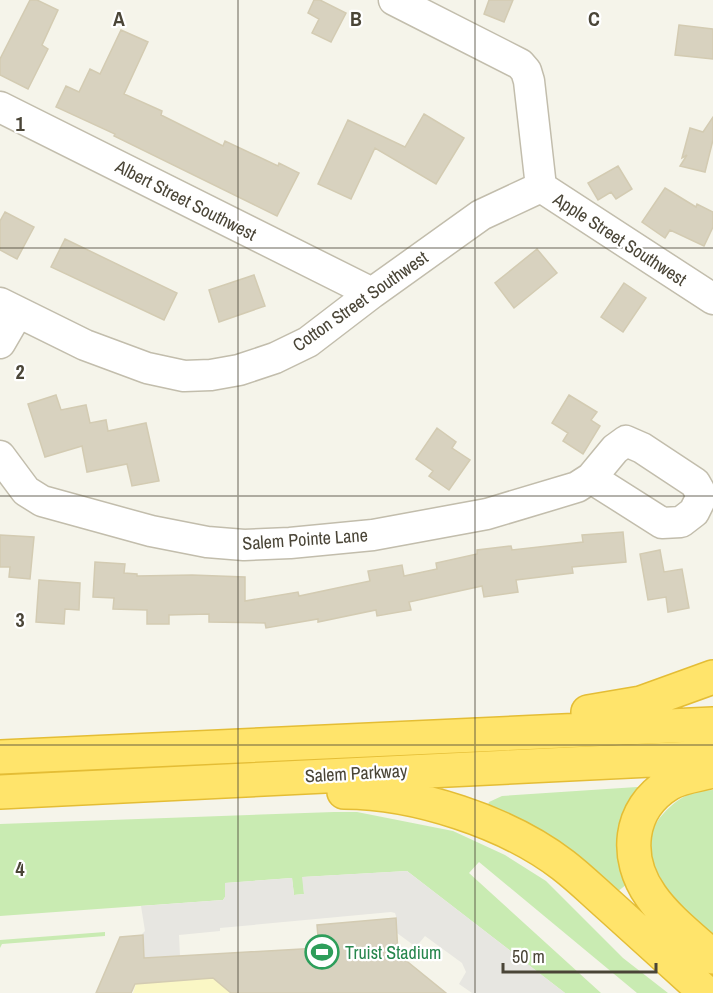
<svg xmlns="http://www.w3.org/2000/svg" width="713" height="993" font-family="'Archivo Narrow',sans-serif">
  <rect width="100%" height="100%" fill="#f5f4ea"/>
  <path fill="#c9ebb2" d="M652,786l-20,94 -15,12 -130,-84 2,-6 13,-6z
    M713,790v150c-29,-31 -90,-84 -49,-127 15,-16 27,-22 49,-23z
    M334,812h23l96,19 52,24 41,26 77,77 45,35h-31l-158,-131 -10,11 132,120h-36l-158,-122 -104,6 1,17 -10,1 -2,-17 -67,5v14l-2,3 -223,16v-92z
    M105,932v4l-103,8 -2,4v-8z"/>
  <path fill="#faf7c5" d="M213,978l18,15h-98l3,-9z"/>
  <path fill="#e7e6e1" d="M407,871l158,122h-93l-13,-9 7,-12 -4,-9 -37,-27 -9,11 -19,-14 -1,-17 -1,-3 -4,-1 -171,16v3l-41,4 1,21 -36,2 -2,-24 3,-3 -4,-25 82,-6 2,-3v-14l67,-5 2,17 10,-1 -2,-17z"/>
  <path fill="#d8d2bf" stroke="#d3cbb2" stroke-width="1.5" d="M30,0h7l21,10 -16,35 6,4 -20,40 -28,-14v-16z
    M314,0h6l26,13 -15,29 -19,-9 7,-14 -11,-6z
    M489,0h24l-9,22 -20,-8z
    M679,25l34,4v30l-38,-4z
    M121,30l27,12 -24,52 38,17 -1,4 62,31 2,-5 53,25 1,-3 20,10 -22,43 -163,-80 1,-2 -59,-27 10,-21 13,6 11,-23 10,5z
    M424,114l40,24 -28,46 -61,-36 -24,51 -33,-15 30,-64 57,27z
    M713,117v23l-8,32 -25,-6 7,-11 -5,3 8,-30 13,4z
    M618,166l14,23 -16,10 -5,-7 -13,8 -10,-17z
    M665,188l31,19 1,-3 16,8v15l-9,19 -34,-16 -5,8 -23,-16z
    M5,212l29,15 -17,32 -17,-9v-29z
    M65,239l112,54 -13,27 -113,-53z
    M537,249l20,24 -43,35 -19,-25z
    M254,275l11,31 -46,16 -10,-32z
    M624,283l22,15 -23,34 -22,-15z
    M56,395l5,15 25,-5 4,18 16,-3 2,11 38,-8 13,58 -27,5 -5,-22 -40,8 -5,-26 -37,11 -17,-53z
    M569,395l28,17 -6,8 9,6 -17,28 -20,-13 5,-8 -16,-10z
    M437,428l19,14 -4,6 18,12 -21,30 -20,-14 4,-5 -17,-12z
    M623,532l3,30 -54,5 1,6 -57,7 2,12 -34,5 -2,-11 -73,16 2,8 -34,6 -1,-6 -58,12v-3l-52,9 -1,-5 -56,-1v-8l-40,1v9h-22v-14l-34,-1 1,-11 -21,-1 2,-35 30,2 -1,9 13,1v2l55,-1 53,2v24l53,-9 1,4 71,-15 -2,-10 34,-6 2,11 33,-7 -1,-6 41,-9v-4l34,-4 1,4 71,-8 -1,-7z
    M0,535l34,2 -4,42 -21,-2 1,-10h-10z
    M660,550l4,22 18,-3 7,39 -21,4 -2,-15 -18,3 -8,-46z
    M39,580l41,3 -1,27 -14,-1 -1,15 -28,-2z
    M396,918l2,36 48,39h-215l-18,-15 -78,6 -4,9h-35l24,-56 23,-2 1,23 175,-10 -2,-23z"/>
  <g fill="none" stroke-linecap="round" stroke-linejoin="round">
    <g stroke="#c2bdac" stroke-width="33">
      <path id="minor" d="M394,0l126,64 6,7 3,10 12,106 172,112
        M0,107l372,186
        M0,303l85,42 62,23 37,8 27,-1 28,-5 36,-12 33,-16 64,-49 109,-78 60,-28
        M0,343l18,-31
        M0,456l26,35 16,10 109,30 56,11 37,3 46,-2 83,-8 114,-21 90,-27 14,-9 24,-29 11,-8 16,7 53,35 4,7 2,8 -7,14 -13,10 -19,1 -71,-45"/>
    </g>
    <g stroke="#e4bd35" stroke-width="36">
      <path id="highway" d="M588,712l53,-9 72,-26
        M0,757l713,-33
        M713,771c-14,4 -31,5 -44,13 -41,25 -45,74 -18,112 16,23 41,42 62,61
        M0,792l713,-35
        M344,792c71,0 163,30 219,73 17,13 32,28 48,42 32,29 63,57 95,86"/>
    </g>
    <use href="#minor" stroke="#fff" stroke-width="30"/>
    <use href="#highway" stroke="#ffe46b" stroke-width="33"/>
  </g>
  <path fill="none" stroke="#4a4537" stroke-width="1.5" stroke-opacity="0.55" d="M238,0v993M475,0v993M0,248h713M0,496h713M0,745h713"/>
  <defs>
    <g id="stadium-ring" transform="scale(1.725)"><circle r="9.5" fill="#fff" stroke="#2e9e5b" stroke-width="1.5"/><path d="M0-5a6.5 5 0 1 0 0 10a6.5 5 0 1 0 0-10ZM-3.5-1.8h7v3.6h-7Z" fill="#2e9e5b"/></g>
  </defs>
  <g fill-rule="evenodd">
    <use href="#stadium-ring" x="322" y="952"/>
  </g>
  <g text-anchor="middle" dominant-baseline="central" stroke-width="4.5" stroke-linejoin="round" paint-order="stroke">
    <g font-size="18" fill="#4a4537" stroke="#fff">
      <text transform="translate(186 200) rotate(27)">Albert Street Southwest</text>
      <text transform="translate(620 239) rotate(33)">Apple Street Southwest</text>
      <text transform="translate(360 301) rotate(-35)">Cotton Street Southwest</text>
      <text transform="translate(305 539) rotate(-4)">Salem Pointe Lane</text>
      <text transform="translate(356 773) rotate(-3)">Salem Parkway</text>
    </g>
    <g font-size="18" fill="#27864d" stroke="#fff" text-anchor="start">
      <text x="345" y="952">Truist Stadium</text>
    </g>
  </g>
  <g font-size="20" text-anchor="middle" font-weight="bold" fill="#4a4537" stroke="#fff" stroke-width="4.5" stroke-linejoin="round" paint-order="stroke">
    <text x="119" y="26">A</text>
    <text x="356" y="26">B</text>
    <text x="594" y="26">C</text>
    <text x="20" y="131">1</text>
    <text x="20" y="379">2</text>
    <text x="20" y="627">3</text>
    <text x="20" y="876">4</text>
  </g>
  <path d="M503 963v9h153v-9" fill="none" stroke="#4a4537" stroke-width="3"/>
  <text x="512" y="963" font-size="18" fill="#4a4537" stroke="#ffffff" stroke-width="4.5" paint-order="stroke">50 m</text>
</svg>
